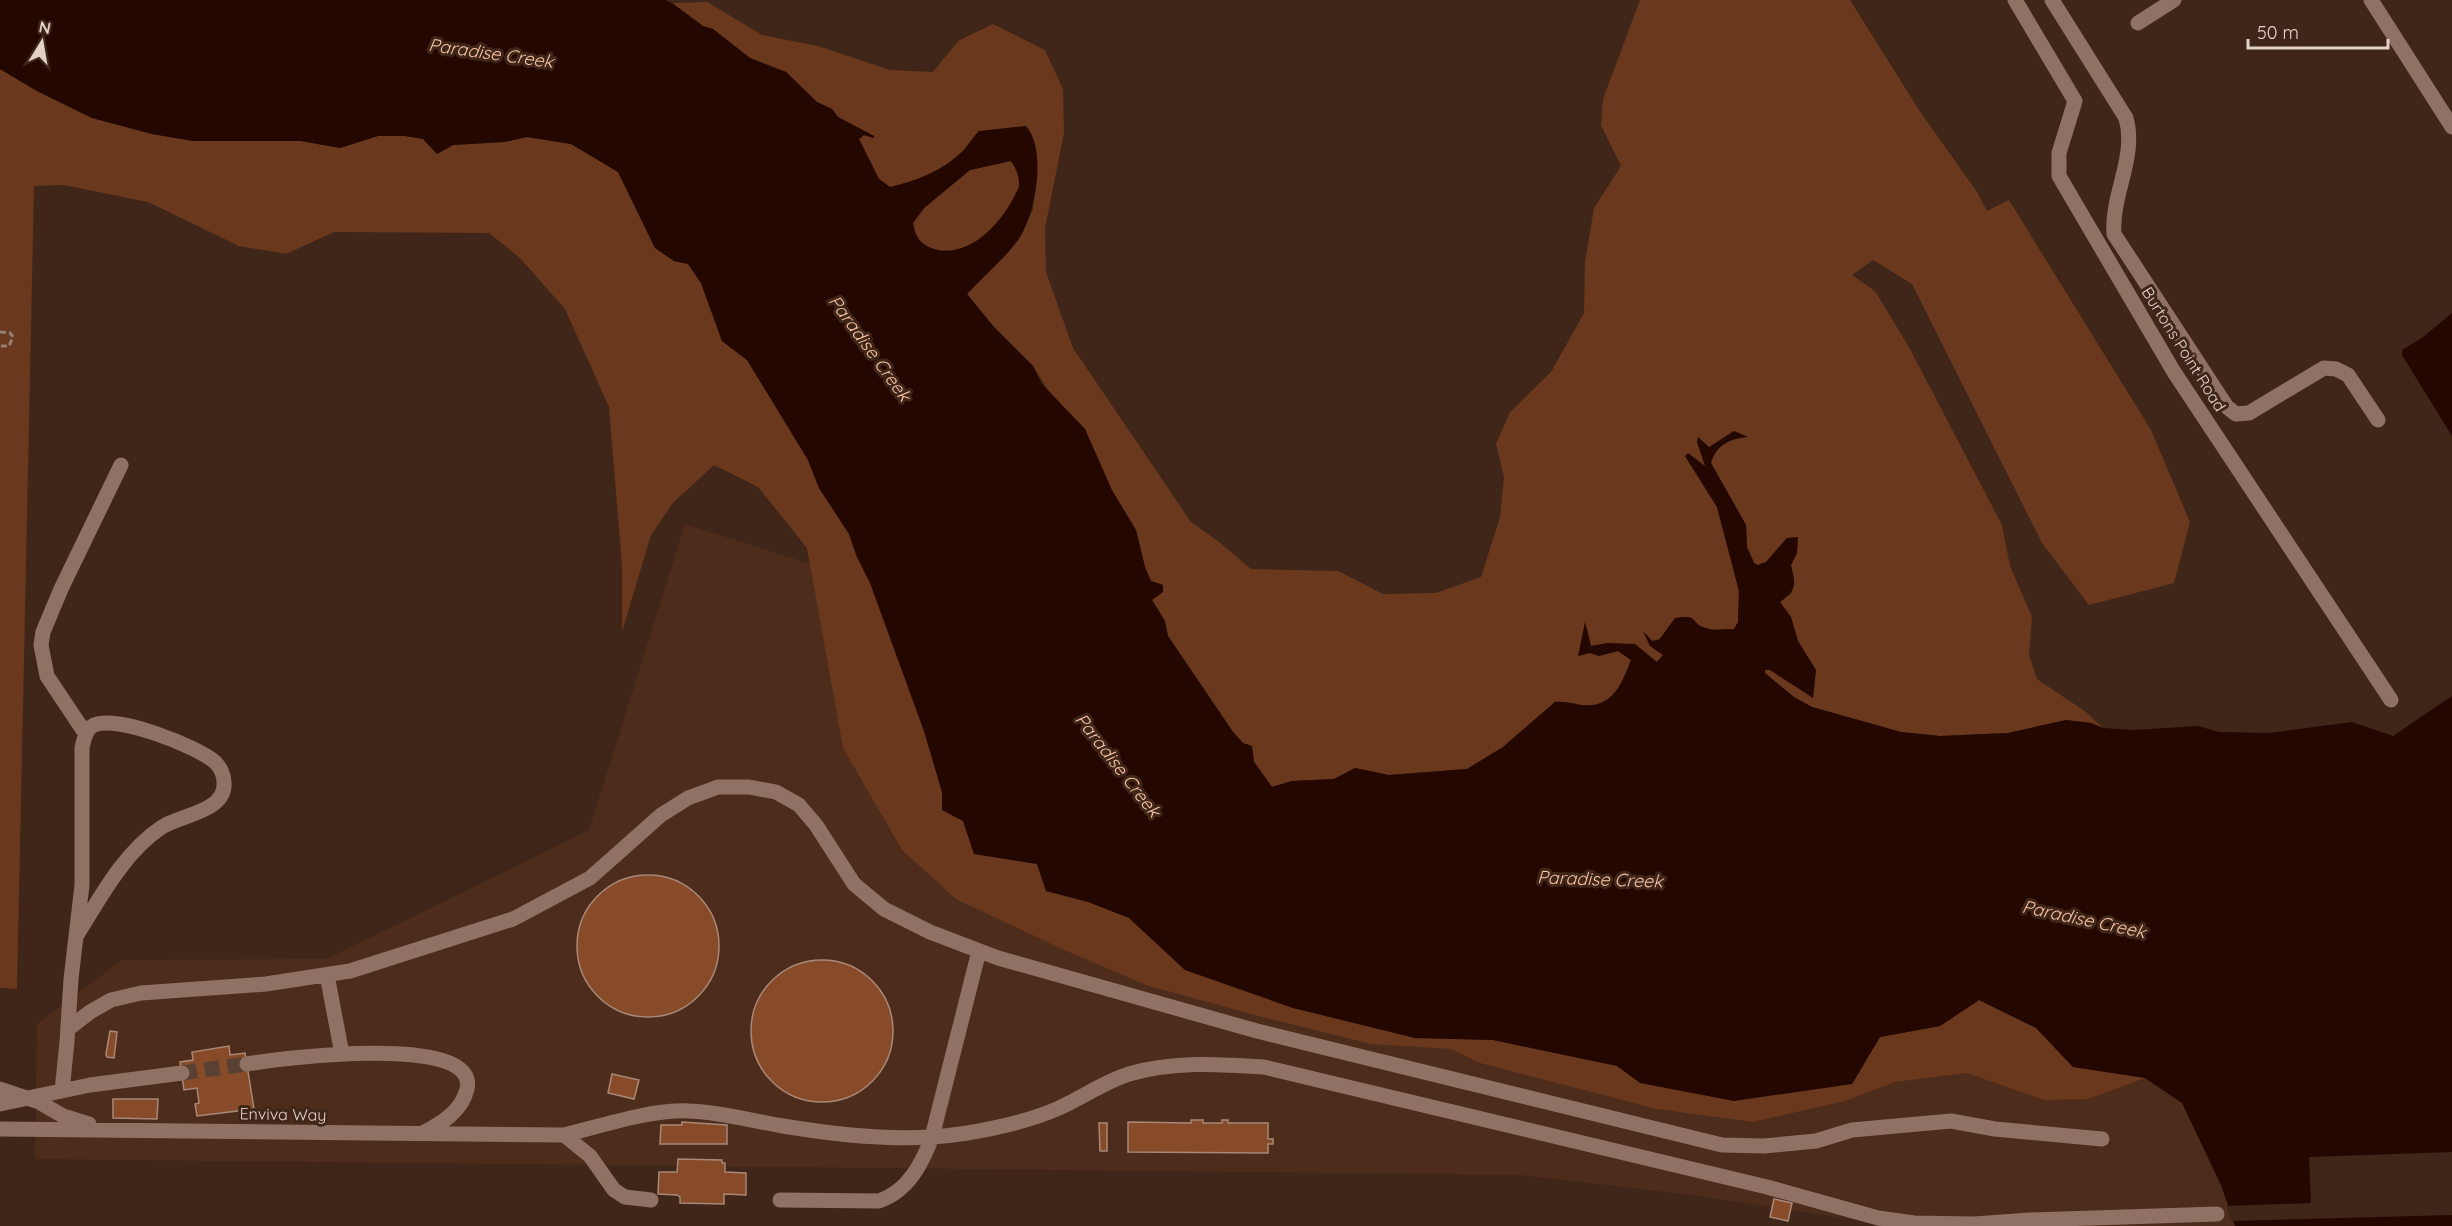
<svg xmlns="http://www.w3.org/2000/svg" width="2452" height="1226" font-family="Quicksand,sans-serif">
  <rect width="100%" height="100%" fill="#3f2618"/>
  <path fill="#4d2c1b" d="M685,524l185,59 423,425 324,58 263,-29 265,41 37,25 39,82 14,41h-340l-203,-31 -172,-20 -1485,-16 2,-135 85,-64 205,-1 262,-129z"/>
  <path fill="#6a381d" d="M1640,0h210l69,110 58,82 10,19 22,-11 142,230 39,92 -16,61 -85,22 -47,-62 -130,-259 -39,-24 -21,15 23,16 35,58 92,176 8,41 22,51 -3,38 8,24 49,33 17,16 -12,-5 -25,-3 -58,13 -68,3 -39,-4 -89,-25 -18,-10 -29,-23 -1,-4h6l43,27 3,-27 -18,-29 -7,-24 -11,-15 12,-9 -1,-28 6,-12 -10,-15 -21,24 -8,3 -4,-2 -7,-16 -1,-22 -35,-62c5,-17 18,-24 36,-26l-13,-6 -25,17 -11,-10 -1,4 9,25 -21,-11 32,51 22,84 -1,31 -4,7 -22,1 -11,-4 -49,15 -7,-8 5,13 13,9 -6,7 -49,-19 -17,3 -5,-22 4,29 9,3 19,-5 13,9c-7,18 -15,42 -38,45 -13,2 -25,-5 -38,-3l-52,45 -36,22 -78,6 -34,-7 -21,11 -42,2 -20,6 -18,-25 -2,-16 -9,-3 -10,-11 -65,-96 -3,-15 -13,-21 11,-15 -12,-4 -6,-14 -9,-37 -103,-164 -39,-39 -27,-33 51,-54 15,-31 4,-56 -48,-22h-10c-6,6 -10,13 -15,19 -20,20 -47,31 -74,37l-11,-8 -20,-40 5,-4 9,3 1,-2 -36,-19 -6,-8 -15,-7 -31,-30 -36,-14 -37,-29 -10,-3 -31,-23 35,-1 55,33 56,11 72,24 43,2 25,-31 35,-17 52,26 18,39 1,44 -19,95 1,44 27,76 118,174 27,19 33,28 87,2 45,23 53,-1 45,-16 19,-60 4,-40 -8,-33 14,-32 41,-40 33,-59 1,-51 9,-54 27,-42 -20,-41 2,-26z
    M0,69l37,22 55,27 60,16 41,7h108l39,7 38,-12h27l18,3 14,15 16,-9 51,-3 23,-5 44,7 47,28 37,76 19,13 14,3 13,19 21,58 25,19 61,100 11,28 30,46 8,23 13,26 54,148 18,61v18l21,11 11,33 63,10 9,27 43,11 40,16 56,52 108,38 122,30 78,2 124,26 23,17 212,1 28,-47 60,-11 39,-26 57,28 37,39 72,11 -57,21 -44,1 -77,-27 -72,9 -50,19 -92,21 -96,-13 -177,-46 -29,-14 -80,-5 -109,-27 -116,-32 -84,-36 -106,-50 -54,-49 -59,-102 -36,-200 -49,-61 -44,-22 -41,38 -22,32 -29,97v-66l-13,-159 -44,-98 -45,-51 -31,-25 -155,-1 -48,22 -47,-8 -91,-44 -84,-17 -30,1 -17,803 -17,-1z
    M1011,161c5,7 9,16 8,26 -1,3 -4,8 -6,12 -14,27 -46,60 -79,50 -14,-4 -19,-13 -21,-26l11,-15 46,-38z"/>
  <path fill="#240700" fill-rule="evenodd" d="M0,0h665l7,3 31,23 10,3 37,29 36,14 31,30 15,7 6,8 36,19v2l-10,-3 -5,4 20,40 11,8c27,-6 54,-17 74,-37 5,-6 9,-13 15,-19l47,-5c21,23 10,90 -8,114 -12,17 -36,38 -51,54l27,33 39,39 9,18 43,45 27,61 24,40 9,37 6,14 12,4v7l-11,8 13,21 3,15 65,96 10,11 9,3 2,16 18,25 20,-6 42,-2 21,-11 34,7 78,-6 36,-22 52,-45c13,-2 25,5 38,3 23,-3 31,-27 38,-45l-13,-9 -19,5 -9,-3 -12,3 7,-34 6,24 17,-3 27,1 22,18 6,-7 -13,-9 -7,-15 9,10 7,-1 16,-22c25,-4 14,4 30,10 9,3 19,1 29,1l4,-7 1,-31 -22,-84 -32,-51 3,-3 17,13 -8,-24 1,-5 11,10 25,-16 14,6c-18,1 -32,8 -37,26l35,62 1,22 7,16 4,2 8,-3 21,-24 11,-1 -1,16 -6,12c5,20 6,24 -11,37l11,15 7,24 18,29 -3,28 -43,-28h-5v3l29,24 18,10 89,25 39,4 68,-3 58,-13 25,3 12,5 31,2 64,-4 21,6 50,1 83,-11 41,14 59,-40v530h-217l-14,-41 -39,-82 -37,-25 -72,-11 -37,-39 -57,-28 -39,26 -60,11 -28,47 -118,17 -94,-18 -23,-17 -124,-26 -78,-2 -122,-30 -108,-38 -56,-52 -41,-16 -42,-11 -9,-27 -63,-10 -11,-33 -21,-11v-18l-18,-61 -54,-148 -13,-26 -8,-23 -30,-46 -11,-28 -61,-100 -25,-19 -21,-58 -13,-19 -14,-3 -19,-13 -37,-76 -47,-28 -44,-7 -23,5 -51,3 -16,9 -14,-15 -18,-3h-27l-38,12 -39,-7h-108l-41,-7 -60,-16 -55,-27 -37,-22zM1011,161c5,7 9,16 8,25 -1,4 -4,9 -6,13 -14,27 -46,60 -79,50 -13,-4 -19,-12 -21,-26l11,-15 46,-38z
    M2452,313v123l-50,-81v-5l21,-13z"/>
  <path fill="#3f2618" d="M2452,1152v63l-221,6 -5,-15 85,-3 -2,-46z"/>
  <path fill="#874b2a" stroke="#a88878" stroke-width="1.5" d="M577 946a71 71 0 1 1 142 0a71 71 0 1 1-142 0Z
    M751 1031a71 71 0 1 1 142 0a71 71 0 1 1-142 0Z
    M110,1031l7,1 -3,26 -7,-1 -1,-3z
    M229,1046l1,9 15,-2 9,56 -57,7 -2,-12 4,-1 -2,-15 -13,2 -4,-28 13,-2 -1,-8z
    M612,1074l27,6 -5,19 -26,-6z
    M113,1099h45l-1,20 -44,-1z
    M1191,1120h12v3h19v-3h6v3h40v16h5v5h-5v9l-140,-1v-30l63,1z
    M682,1122l45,3v19h-67l1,-19h21z
    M1099,1123h8v28h-7z
    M678,1159l44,1v3h3v9l21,1v22l-22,-1v10l-44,-1v-6l-3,-2 -19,-1 1,-22h18z
    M1774,1199l18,4 -4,18 -18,-4z"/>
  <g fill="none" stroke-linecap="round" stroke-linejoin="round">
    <path stroke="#584033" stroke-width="15" stroke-dasharray="15 8" stroke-linecap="butt" d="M182,1073l65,-9"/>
    <path stroke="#947f74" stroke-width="3" stroke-dasharray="6 3" stroke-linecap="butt" d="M0,332l10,1 3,4 -4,9h-9"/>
    <path stroke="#8f7264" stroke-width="15" d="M2015,0l60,101 -16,52v23l115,196 217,328
      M2052,0l74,118c11,39 -15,77 -12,116l113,173 9,7 13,-1 75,-45 12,1 12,6 30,45
      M2371,0l81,127
      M2138,23l36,-23
      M85,733l-38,-57 -6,-31 2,-13 18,-43 60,-124
      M327,975l15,79
      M68,1029l22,-17 21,-12 30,-7 125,-9 84,-13 163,-52 77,-41 71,-63 27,-17 30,-11h31l27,5 23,13 17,20 38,59 30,25 46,23 68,26 259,73 465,114 42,1 52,-5 36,-11 99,-9 44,8 107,10
      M247,1064c29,-5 233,-32 220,25 -5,22 -25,34 -44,44
      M0,1089l39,13 24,14 26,8
      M62,1091l5,-49 4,-63 11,-94v-137c2,-8 3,-19 12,-23 24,-10 102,21 121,37 5,5 9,13 9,20 3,29 -43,33 -62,45 -38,25 -62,71 -85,108
      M0,1104l90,-19 92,-12
      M0,1129l564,6c37,-9 88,-26 125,-24 32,1 62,10 94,15 48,8 100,14 149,11 36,-2 94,-14 127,-29 24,-11 45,-26 70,-34 43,-13 90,-10 135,-7l503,120 111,31 36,5 60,1 56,-4 187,-6
      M564,1135l26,21 24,34 11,7 26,3
      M780,1200l99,1c29,-10 43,-37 53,-64l47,-186"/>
  </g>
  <g text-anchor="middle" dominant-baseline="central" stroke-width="6" stroke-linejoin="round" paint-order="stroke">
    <g font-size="16" fill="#e3d1c9" stroke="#3f2618">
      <text transform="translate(2184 349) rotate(58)">Burtons Point Road</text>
      <text transform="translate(283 1114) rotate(1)">Enviva Way</text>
    </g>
    <g font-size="18" font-style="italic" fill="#f9c2a6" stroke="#3f2618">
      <text transform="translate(491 53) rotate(8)">Paradise Creek</text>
      <text transform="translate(870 348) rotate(54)">Paradise Creek</text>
      <text transform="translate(1118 765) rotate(52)">Paradise Creek</text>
      <text transform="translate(1600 879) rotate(2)">Paradise Creek</text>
      <text transform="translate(2084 919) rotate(12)">Paradise Creek</text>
    </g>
  </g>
  <g transform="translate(42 42) rotate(11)" stroke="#3f2618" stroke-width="4.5" paint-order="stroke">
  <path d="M0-4.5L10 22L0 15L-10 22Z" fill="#e3d1c9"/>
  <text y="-9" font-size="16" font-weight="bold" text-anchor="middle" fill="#e3d1c9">N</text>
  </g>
  <path d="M2248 39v9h140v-9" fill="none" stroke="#e3d1c9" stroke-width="3"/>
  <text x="2257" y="39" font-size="18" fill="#e3d1c9" stroke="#3f2618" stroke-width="4.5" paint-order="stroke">50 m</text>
</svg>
